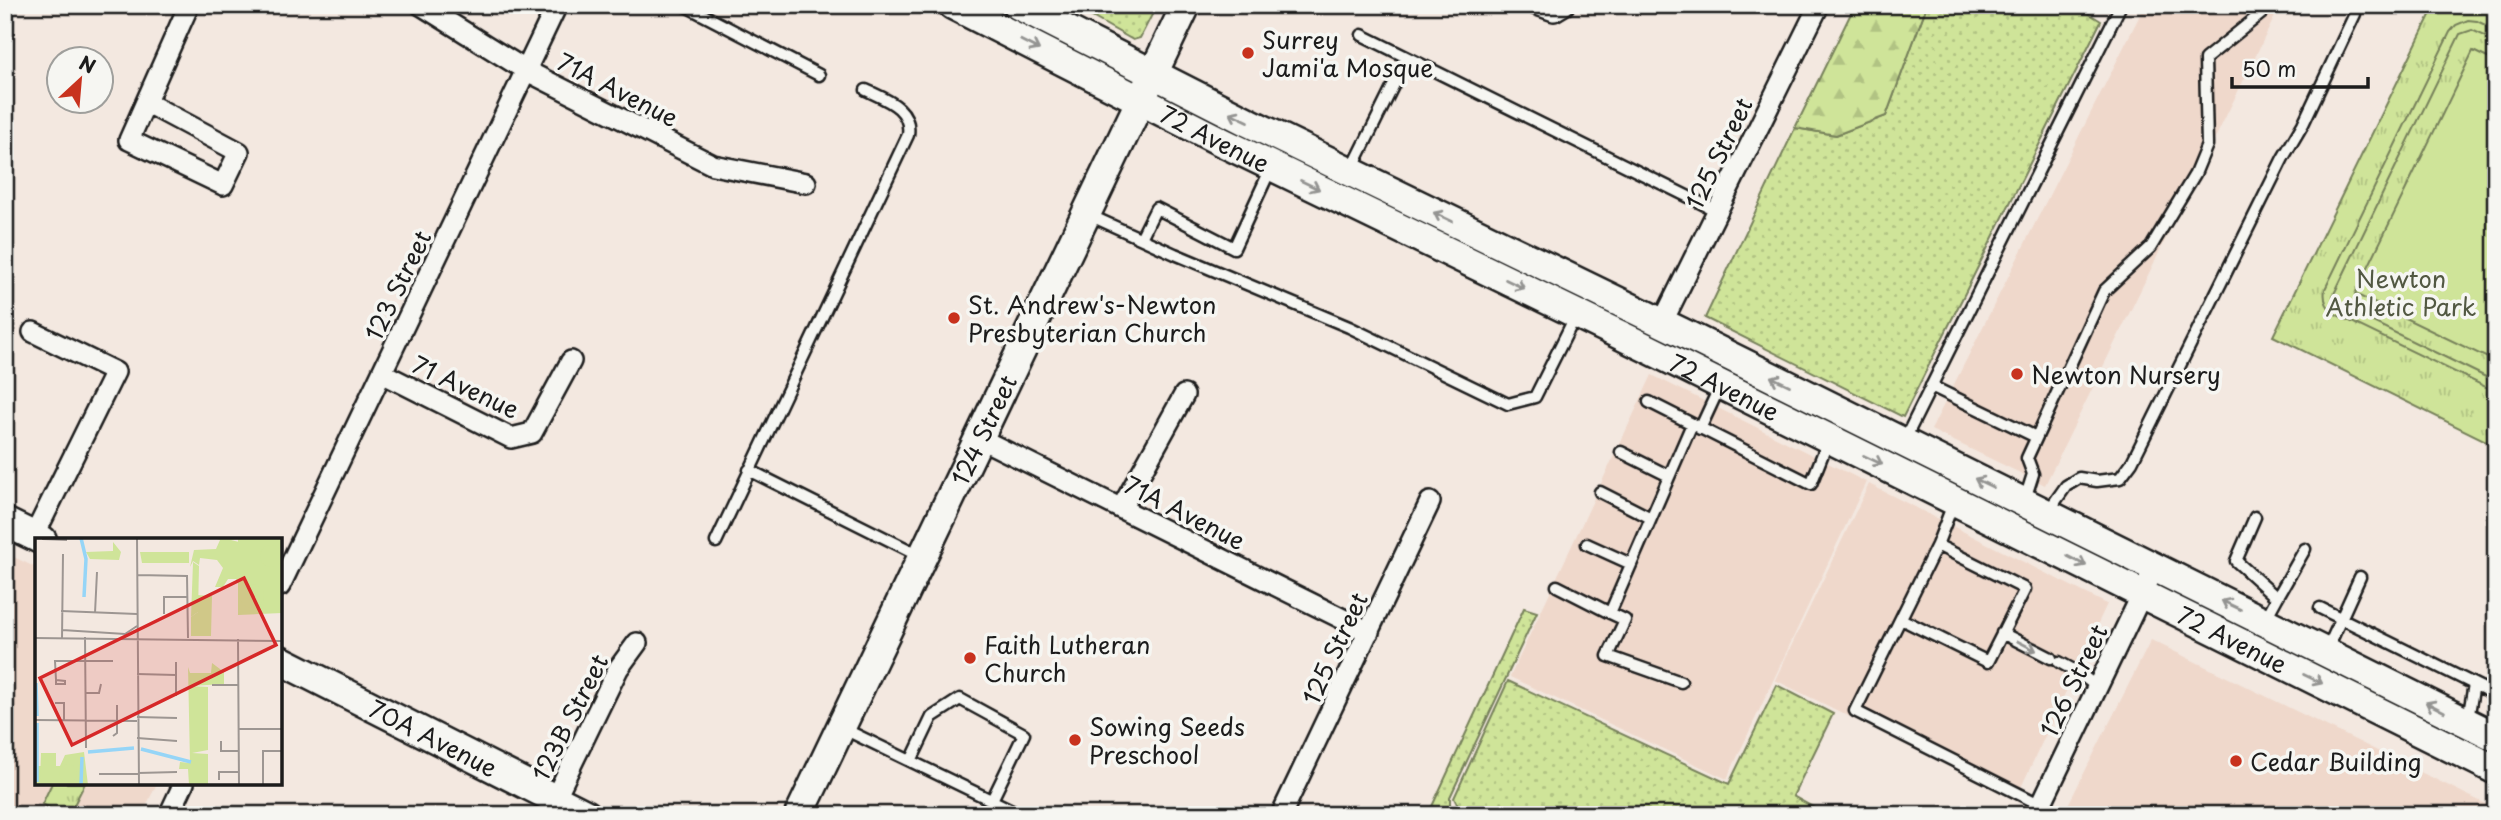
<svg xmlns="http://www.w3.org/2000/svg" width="2501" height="820" font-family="'Playpen Sans',sans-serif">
  <defs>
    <pattern id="grass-dots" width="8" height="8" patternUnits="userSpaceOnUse" patternTransform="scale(1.75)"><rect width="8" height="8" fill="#cfe499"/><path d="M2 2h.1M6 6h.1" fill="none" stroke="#b1c383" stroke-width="1.8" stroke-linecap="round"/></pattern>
    <pattern id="forest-firs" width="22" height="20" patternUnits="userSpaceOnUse" patternTransform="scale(1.75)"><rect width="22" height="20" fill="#cfe499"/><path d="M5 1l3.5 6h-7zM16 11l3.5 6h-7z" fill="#b1c383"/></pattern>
    <pattern id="park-tufts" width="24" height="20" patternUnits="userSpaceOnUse" patternTransform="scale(1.75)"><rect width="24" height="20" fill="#cfe499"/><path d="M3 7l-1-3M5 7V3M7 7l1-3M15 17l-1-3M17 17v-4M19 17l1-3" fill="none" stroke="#b1c383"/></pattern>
  </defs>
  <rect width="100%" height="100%" fill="#f3e8e0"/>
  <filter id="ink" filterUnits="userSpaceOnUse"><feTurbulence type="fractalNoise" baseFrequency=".0143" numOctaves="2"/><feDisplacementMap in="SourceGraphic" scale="14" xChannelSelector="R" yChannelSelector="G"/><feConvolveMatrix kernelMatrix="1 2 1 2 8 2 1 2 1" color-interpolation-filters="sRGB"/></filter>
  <g filter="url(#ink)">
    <path fill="#efd8cb" d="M2145,5h124l9,5 -233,475 -114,-55z
      M1652,375l214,107 -139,297 -217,-102z
      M1869,484l238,120 -91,194 -241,-118z
      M5,553l32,15v215h120l-15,32h-137z
      M2151,640l345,169v6h-433z"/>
    <path fill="url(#grass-dots)" stroke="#76805a" stroke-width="2" d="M1071,5h86l-17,33 -7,2z
      M1927,5h148l26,16 -198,396 -198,-99 90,-190 41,7 50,-19z
      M1524,608l13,4 -87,185v18h-22z
      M1508,681l221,103 48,-99 56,29 -40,82 34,19h-346l-24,-11 -3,-6z"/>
    <path fill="url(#forest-firs)" stroke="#76805a" stroke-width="2" d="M1855,5h72l-41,111 -50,19 -41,-7z"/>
    <path fill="url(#park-tufts)" stroke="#76805a" stroke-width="2" d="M2435,5h61v441l-223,-110z
      M52,783h33l-16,32h-5l-22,-11z"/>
    <path fill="#cfe499" stroke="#76805a" stroke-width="2" d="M2468,20l9,1 19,9v11l-24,-11 -12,4 -127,262 1,5 8,6 154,75v10l-159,-77c-10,-7 -14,-14 -12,-26l125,-257 6,-7z
      M2473,51l23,11v300l-141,-68z"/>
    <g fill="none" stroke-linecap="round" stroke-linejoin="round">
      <g stroke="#1c1c1c" stroke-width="15">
        <path id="lane" d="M684,5l135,70
          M1362,35l355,176
          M1351,171l56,-113
          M1089,215l86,39 174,73 159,77 27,-7 41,-82
          M1141,238l15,-30 78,40 37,-80
          M1931,386l105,51
          M1649,402l162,82 17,-43
          M1700,429l19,-41
          M1905,439l216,-434
          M1621,452l48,24
          M749,470l170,85
          M1600,492l51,26
          M2025,499l8,-25 -6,-16 77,-167 47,-44 44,-73 12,-29 -2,-86 57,-46 5,-8
          M1953,504l-16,41 -82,166 186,94
          M2047,513l19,-27 13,-8 18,3 23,-3 12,-16 151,-304 20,-34 52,-110
          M2255,517l-19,44 41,37 -12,22
          M716,542l192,-407c4,-27 -21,-35 -42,-45
          M1587,544l44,20
          M1557,586l53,27
          M2277,598l28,-49
          M2320,608l168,83 7,-15
          M1901,619l87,43 37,-73 -88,-44
          M2002,633l49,25
          M2327,650l33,-73
          M2059,662l20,11 18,14
          M1681,682l-73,-26 17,-36 -15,-7 82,-189
          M2468,719l6,-35
          M842,728l180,87
          M911,761l21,-44 28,-18 64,35 -32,66"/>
      </g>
      <g stroke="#1c1c1c" stroke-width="24">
        <path id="street" d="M421,5l106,66 186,94 93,18
          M1537,5l17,6 10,-6
          M147,103l92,49 -16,33 -94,-45 60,-135
          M1662,323l157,-318
          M33,332l82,40 -81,164
          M382,373l129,65 21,-5 39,-72
          M979,438l390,194
          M1122,507l62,-112
          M280,586l277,-581
          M169,815l15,-32
          M547,815l71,-146 19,-26
          M1281,815l149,-313
          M2036,815l119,-248"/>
      </g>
      <g stroke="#1c1c1c" stroke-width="33">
        <g id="secondary">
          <path id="s1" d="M953,5l269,137 427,207 847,421"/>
          <path d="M1018,5l232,118 431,209 815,405"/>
          <path d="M5,522l37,18"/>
          <path id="s2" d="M280,660l307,155"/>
          <path id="s3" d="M799,815l387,-810"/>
        </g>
      </g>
      <use href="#lane" stroke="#f6f6f2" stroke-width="10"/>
      <use href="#street" stroke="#f6f6f2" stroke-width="19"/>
      <use href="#secondary" stroke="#f6f6f2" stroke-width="28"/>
    </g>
    <defs><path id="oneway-shaft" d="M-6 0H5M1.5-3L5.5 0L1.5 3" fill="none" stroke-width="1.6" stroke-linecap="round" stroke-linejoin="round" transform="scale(1.75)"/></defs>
    <g stroke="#949492">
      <use href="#oneway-shaft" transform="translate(1030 45) rotate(27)"/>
      <use href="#oneway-shaft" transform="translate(1239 117) rotate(-154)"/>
      <use href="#oneway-shaft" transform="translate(1310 185) rotate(26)"/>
      <use href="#oneway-shaft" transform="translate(1443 217) rotate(-154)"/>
      <use href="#oneway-shaft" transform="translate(1515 284) rotate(26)"/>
      <use href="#oneway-shaft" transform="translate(1780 381) rotate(-154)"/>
      <use href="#oneway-shaft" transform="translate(1873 460) rotate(26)"/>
      <use href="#oneway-shaft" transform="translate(1984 483) rotate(-154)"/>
      <use href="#oneway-shaft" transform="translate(2077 561) rotate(27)"/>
      <use href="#oneway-shaft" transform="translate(2231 605) rotate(-154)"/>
      <use href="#oneway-shaft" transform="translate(2027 646) rotate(27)"/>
      <use href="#oneway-shaft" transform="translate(2313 679) rotate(26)"/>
      <use href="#oneway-shaft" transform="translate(2435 707) rotate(-153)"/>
    </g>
  </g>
  <g fill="#c8321e" stroke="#f6f6f2" stroke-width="2.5">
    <circle cx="1248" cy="53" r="7"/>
    <circle cx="954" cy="318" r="7"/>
    <circle cx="2017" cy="374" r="7"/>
    <circle cx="970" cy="658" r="7"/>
    <circle cx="1075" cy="740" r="7"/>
    <circle cx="2236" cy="761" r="7"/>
  </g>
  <g text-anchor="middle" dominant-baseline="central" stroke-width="7" stroke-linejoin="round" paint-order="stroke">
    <g font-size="24" fill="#1c1c1c" stroke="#f6f6f2" text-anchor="start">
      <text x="1262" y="39">Surrey<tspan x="1262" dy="28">Jami'a Mosque</tspan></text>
      <text x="968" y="304">St. Andrew's-Newton<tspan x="968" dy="28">Presbyterian Church</tspan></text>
      <text x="2031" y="374">Newton Nursery</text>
      <text x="984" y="644">Faith Lutheran<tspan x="984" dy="28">Church</tspan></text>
      <text x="1089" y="726">Sowing Seeds<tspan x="1089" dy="28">Preschool</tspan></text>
      <text x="2250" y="761">Cedar Building</text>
    </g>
    <g font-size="24" fill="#1c1c1c" stroke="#f6f6f2">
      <text transform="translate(618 89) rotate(27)">71A Avenue</text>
      <text stroke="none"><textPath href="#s1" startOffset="294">72 Avenue</textPath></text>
      <text transform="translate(1718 153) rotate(-64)">125 Street</text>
      <text transform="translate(397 285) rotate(-64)">123 Street</text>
      <text transform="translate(466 386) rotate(25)">71 Avenue</text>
      <text stroke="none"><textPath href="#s1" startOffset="861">72 Avenue</textPath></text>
      <text stroke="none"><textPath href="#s3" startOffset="427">124 Street</textPath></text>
      <text transform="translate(1185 512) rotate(27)">71A Avenue</text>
      <text stroke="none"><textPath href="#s1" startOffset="1428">72 Avenue</textPath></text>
      <text transform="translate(1334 648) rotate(-65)">125 Street</text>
      <text transform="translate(2073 680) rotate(-64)">126 Street</text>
      <text transform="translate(569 717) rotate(-63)">123B Street</text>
      <text stroke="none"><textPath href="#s2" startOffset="172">70A Avenue</textPath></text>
    </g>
    <g font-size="24" fill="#525842" stroke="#f6f6f2">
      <text x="2401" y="278">Newton<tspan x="2401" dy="28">Athletic Park</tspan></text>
    </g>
  </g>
  <g transform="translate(35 538)">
    <rect width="247" height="247" fill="#f3e8e0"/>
    <path d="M179,0h37l-20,2 8,2 -1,41 -2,-4h-8l-5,8h-8l8,-19 -6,-8 -17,-2 -1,7 -6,-4 -3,6 4,-17 22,-1 4,-9zM78,4l8,10 -2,8 -29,-1 -4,-7 27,-1zM105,14h49v11h-47zM161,57l16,1 -1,40h-20v-19l7,-5zM177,125l12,9v12l-34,2 18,1v63l-16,3 16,1v31h-19l-1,-16h-9l1,-7 10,1 -2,-96 2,6h21z" fill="#cfe499"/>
    <path d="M158,24l6,4 -1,46 -7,5z" fill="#cfe499"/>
    <path d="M247,0v75l-44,2v-76zM49,214l4,33h-53l3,-26v7h22l5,-11z" fill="#cfe499"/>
    <path d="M225 18a11 11 0 1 1 22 0a11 11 0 1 1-22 0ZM205 58a12 12 0 1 1 24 0a12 12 0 1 1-24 0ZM6,215h15v27h-16zM24 235a9 9 0 1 1 18 0a9 9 0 1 1-18 0Z" fill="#cfe499"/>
    <path fill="none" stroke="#95d5f7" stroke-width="3.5" d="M46,0l5,21 -2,38M1,145l1,33M2,185v59M106,211l50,13M53,214l46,-4M46,247l1,-28"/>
    <path fill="none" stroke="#9d9692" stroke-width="2" d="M102,0l2,247M114,0h31M7,1l25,1M102,37l50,1 1,62M26,73l76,3M60,75l2,-41M129,76v-17h24M0,80v-80M27,92l63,4 12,-8M50,99l1,111M0,100l247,3M27,101l1,-85M203,101l1,146M102,136l39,1M21,142l-1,-19h58M21,142l9,1v3h-9zM177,147h26M51,155h13l2,-9M141,158v-34M20,165h9v17M102,179l40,1M0,182l102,1M204,191h43M78,198l4,-3v-28M102,200l40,3M186,203v10h18M64,236l78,-2M184,242v-8h20M228,247v-34h19"/>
    <path fill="#d62828" fill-opacity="0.15" stroke="#d62828" stroke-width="3.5" d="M209,40l32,67 -204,100 -32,-67z"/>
    <rect width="247" height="247" fill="none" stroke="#1c1c1c" stroke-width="3.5"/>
  </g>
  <rect width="2501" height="820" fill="none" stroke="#f6f6f2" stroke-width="28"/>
  <rect x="14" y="14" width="2473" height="792" fill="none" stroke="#1c1c1c" stroke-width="2.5" filter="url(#ink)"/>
  <g transform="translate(80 80) rotate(26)"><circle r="33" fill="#f6f6f2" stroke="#9f9f9c" stroke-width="2"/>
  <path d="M0-5L12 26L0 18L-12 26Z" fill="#c8321e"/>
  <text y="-10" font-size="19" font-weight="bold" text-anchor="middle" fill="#1c1c1c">N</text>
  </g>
  <path d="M2232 77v10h136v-10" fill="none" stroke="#1c1c1c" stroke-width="3.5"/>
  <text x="2242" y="77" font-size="21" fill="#1c1c1c" stroke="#f6f6f2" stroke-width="5" paint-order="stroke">50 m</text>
</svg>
